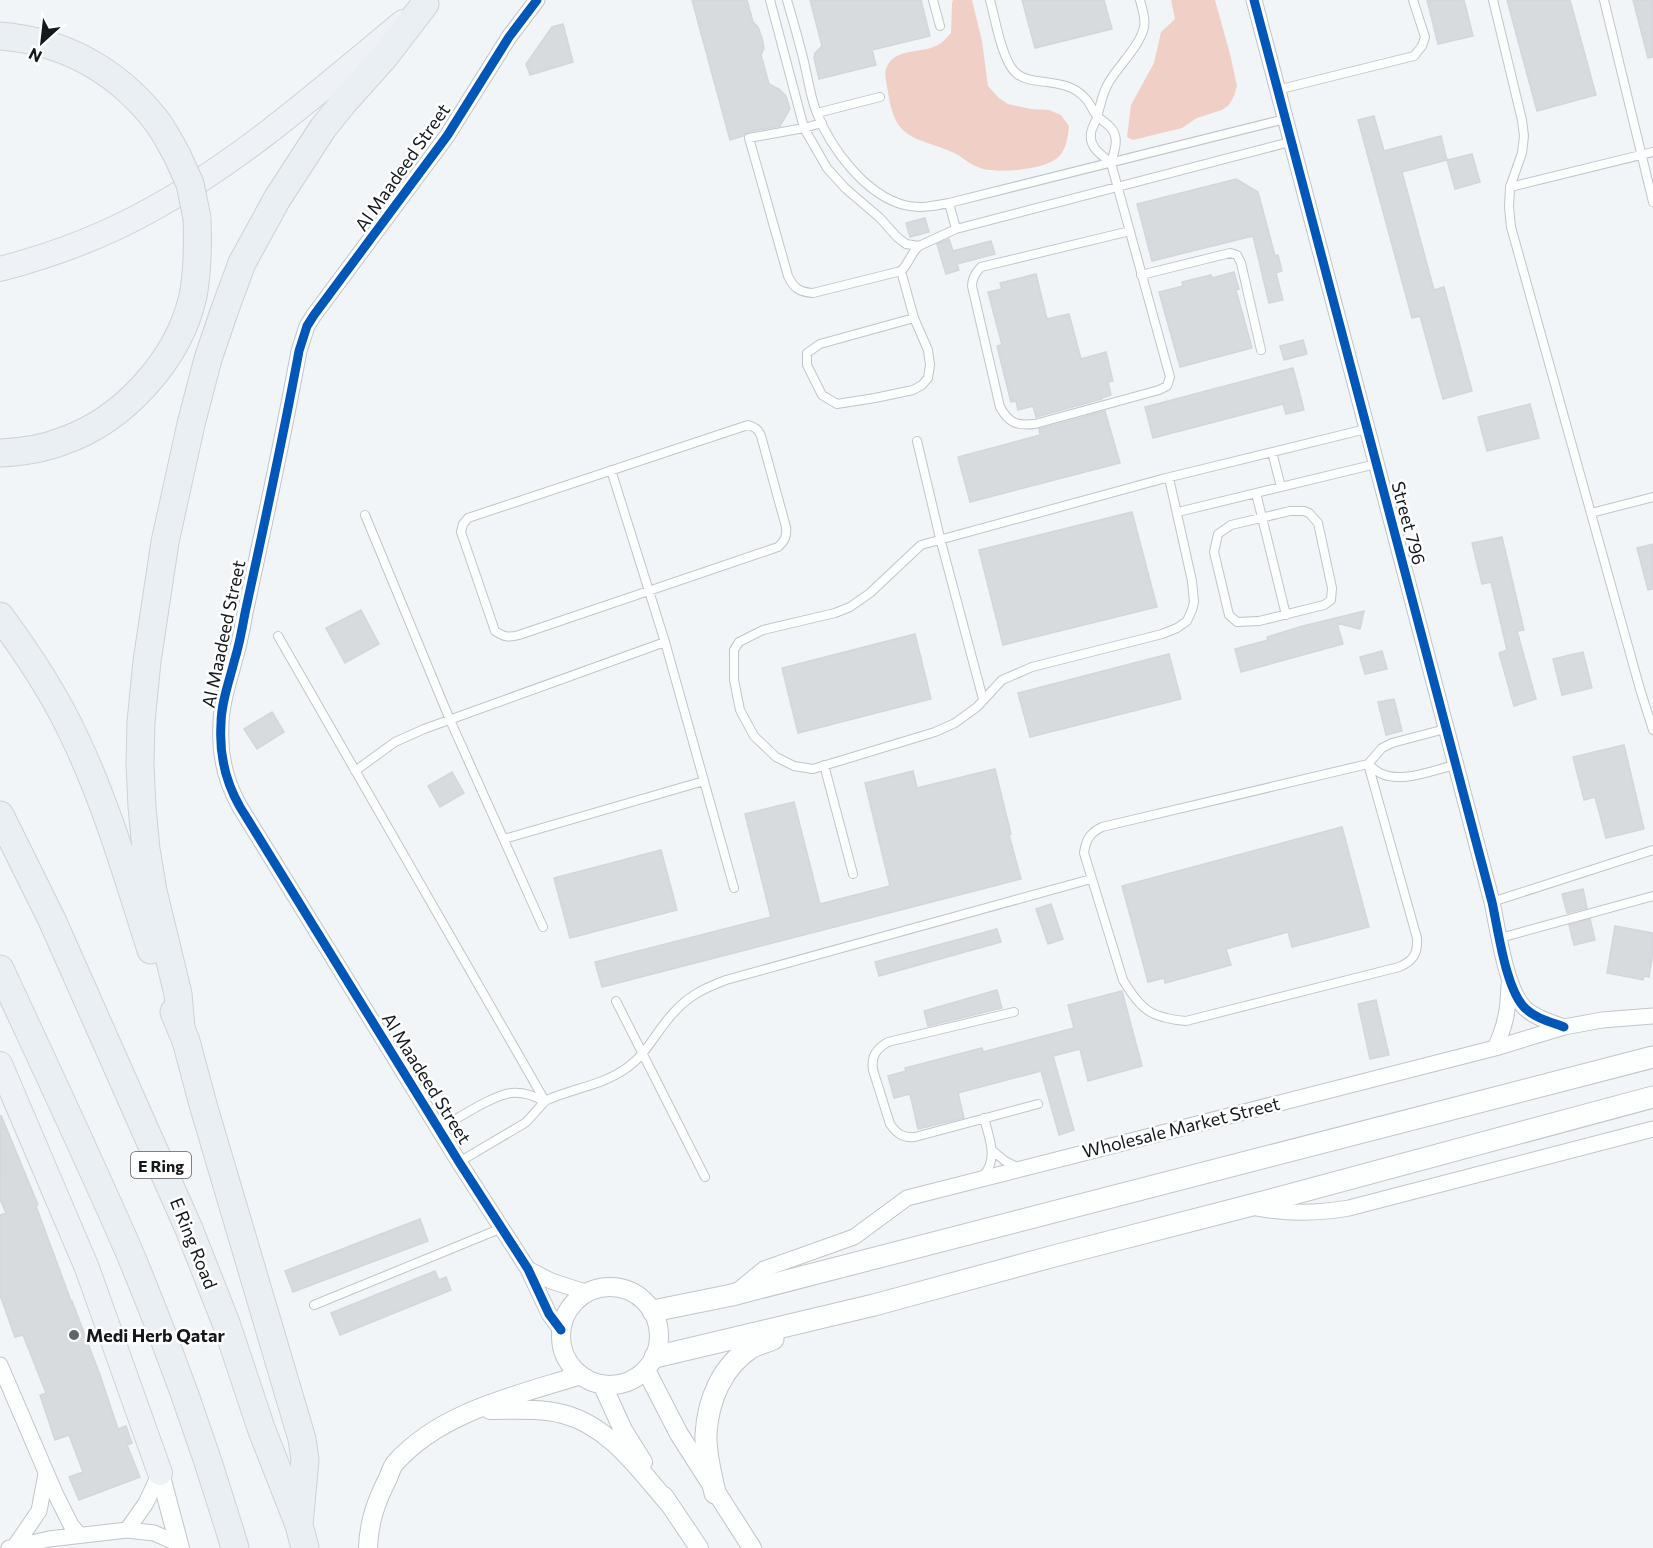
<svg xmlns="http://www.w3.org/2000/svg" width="1653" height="1548" font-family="Commissioner,sans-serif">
  <rect width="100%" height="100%" fill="#f2f5f8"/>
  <path fill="#f0d0c6" d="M953,0h19l10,41 6,45 11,12 9,6 23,5 18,1 12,5 8,11c-1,11 -3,26 -13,33 -15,11 -59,15 -76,9 -10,-3 -18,-12 -28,-16 -38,-16 -57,-11 -64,-60 -1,-7 -4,-17 -2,-23 7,-23 39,-14 55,-26 4,-3 7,-7 10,-10l1,-30z
    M1171,0h44l15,54 7,32 -3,10 -5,9 -7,5 -25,8 -15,10 -49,12 -6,-3 4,-32 23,-42 7,-31 14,-13z"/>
  <path fill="#d7dbde" stroke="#d3d6da" stroke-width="1.5" d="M692,0h55l6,22 5,5 4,11 2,10 -3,7 8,29 10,5 7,7 4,13 -10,17 -32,6 -5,4 -13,4z
    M810,0h111l9,36 -58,14 4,15 -57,14 -5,-21 1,-5 7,-7z
    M1022,0h82l8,29 -77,19z
    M1427,0h37l9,36 -35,8z
    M1507,0h63l26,95 -59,16z
    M1633,0h20v57l-5,1z
    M563,24l10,38 -43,13 -4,-11 26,-37z
    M1374,116l10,35 57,-15 6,24 -45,12 32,118 10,-3 28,104 -29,8 -23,-83 -8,2 -54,-198z
    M1472,154l8,28 -25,7 -8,-29z
    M1236,179l22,13 17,64 3,-1 4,16 -6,2 7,27 -14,3 -16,-67 -101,25 -15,-57z
    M925,218l4,14 -19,5 -4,-14z
    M949,239l4,12 38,-10 4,13 -38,10 2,6 -13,4 -9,-30z
    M1234,272l5,17 -3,1 16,58 -72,19 -21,-75 24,-6 -1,-4 29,-7 1,3z
    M1036,274l11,45 22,-5 12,45 25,-7 7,29 -5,1 3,13 -9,3v1l-66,18 -3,-11 -15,4 -2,-9 -5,1 -14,-56 5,-1 -14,-53 14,-3 -2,-6z
    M1303,340l4,14 -23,6 -4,-14z
    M1293,368l11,42 -18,4 -3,-10 -130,34 -8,-31z
    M1530,404l9,34 -52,13 -9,-34z
    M1105,411l15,52 -150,39 -12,-45 82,-22 -1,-6z
    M1132,512l25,95 -154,38 -24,-95z
    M1502,537l22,93 -7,1 19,68 -22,7 -15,-53 8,-3 -16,-68 -9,2 -10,-41z
    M1653,544v45l-5,1 -11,-42z
    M361,610l18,34 -34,19 -19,-35z
    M1364,611l-4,18 -23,-6 6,21 -102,28 -6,-23 33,-9 -1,-3 36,-11z
    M915,634l16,65 -133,34 -16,-65z
    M1382,651l5,18 -22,5 -5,-17z
    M1583,652l9,36 -30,7 -9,-36z
    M1169,654l12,45 -151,38 -12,-44z
    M1394,699l8,32 -16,4 -8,-33z
    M272,712l12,20 -27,17 -13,-20z
    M1624,745l20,84 -38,9 -11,-41 -11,3 -11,-43z
    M995,769l16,65 -2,1 12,44 -419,108 -7,-25 176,-45 -26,-103 49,-12 26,102 70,-18 -25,-103 48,-12 4,17z
    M452,772l12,21 -24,14 -12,-21z
    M1342,827l27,100 -77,20 -4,-15 -62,17 5,16 -66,18 -1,-5 -16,4 -26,-96z
    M661,850l16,60 -107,28 -16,-60z
    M1583,889l4,19 -20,5 -5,-19z
    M1051,904l12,35 -15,5 -12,-35z
    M1590,919l5,21 -21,5 -5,-20z
    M1615,926l38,7v18l-4,26 -5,-1 -1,4 -36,-7z
    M997,929l4,13 -122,34 -4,-14z
    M997,990l5,18 -74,18 -4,-15z
    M1122,991l20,75 -54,15 -8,-32 -27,7 21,74 -15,5 -18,-64 -83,22 6,25 -46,11 -8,-35 -16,4 -6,-22 18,-5 -1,-3 77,-20 1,4 91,-24 -6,-23z
    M1376,1000l13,55 -19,4 -12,-55z
    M1,1115l37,90 -2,1 35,95h1l28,74 18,54 8,-3 6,17 -5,2 13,32 -61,23 -10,-23 14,-5 -14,-37 -14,5 -15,-45 6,-2 -23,-58 -8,2 -15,-42v-80l6,-2 -6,-14z
    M420,1219l8,22 -135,51 -8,-21z
    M435,1271l4,9 7,-3 5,13 -111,45 -9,-22z"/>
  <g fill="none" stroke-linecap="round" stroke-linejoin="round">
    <g stroke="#c0c5c8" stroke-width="10">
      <path id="service" d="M770,0l34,128 23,40 18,20 35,30 17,19 9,7 13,2 37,-17 334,-87
        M787,0c6,21 12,41 17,62 4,16 6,33 12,49 14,36 48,83 88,94 15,4 30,1 45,-2l336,-84
        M933,0l7,26
        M990,0c5,18 12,61 26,73 15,14 49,3 68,24 6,5 8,13 13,19 4,4 10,7 14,12 9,10 3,24 0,35l59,214 -3,9 -8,4 -124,34c-19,2 -26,-1 -35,-17l-28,-121c0,-8 3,-13 9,-19l149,-36
        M1493,0l29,120 2,16 -2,17 -12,34 -1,20 2,20 129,462 13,41
        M1604,0l49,202
        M1277,90l137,-34 8,-10 3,-9 -12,-37
        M817,113l63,-16
        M822,123l-18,5 -55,10 39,138c6,13 12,16 25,17l88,-22c9,-9 9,-17 18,-25
        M1111,163c-9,-8 -22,-15 -20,-29 0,-6 5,-12 6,-17 4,-13 5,-24 12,-35 10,-17 31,-36 35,-55 2,-9 -2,-18 -4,-27
        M1510,187l143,-35
        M949,203l7,26
        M901,271l13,47 14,32 2,15 -2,13 -6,7 -9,5 -38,8 -38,6 -15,-9 -15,-30v-12l13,-9 94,-26
        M1141,275l89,-22 7,2 4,8 20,87
        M748,425c7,2 10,4 13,11l25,91c1,9 -1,14 -8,20l-259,88c-10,3 -15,2 -24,-4l-34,-99 2,-8 5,-6z
        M917,441l23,97 43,161
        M1272,452l9,35
        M611,470l54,172 69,246
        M1169,478l23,103 2,21 -2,8 -5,11 -10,7 -15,6 -130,33 -30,13 -25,27 -22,16 -20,9 -122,37 -19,-3 -18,-9 -22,-21 -14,-26 -6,-30v-30l5,-8 24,-12 72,-17 15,-6 20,-14 51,-48 241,-66 204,-50
        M1256,493l30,122
        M1290,511h14l5,2 9,10 14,65 -1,12 -7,5 -65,16 -22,1 -8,-7 -15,-63 4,-18 13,-9z
        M1178,512l198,-48
        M1591,513l62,-16
        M365,515l85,205 93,207
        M278,636l267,465
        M1445,729l-53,14 -10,5 -14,16c4,3 8,7 12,9 21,11 53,-3 75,-8
        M1368,764l49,174c1,16 -4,23 -18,29l-213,54c-35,-3 -45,-11 -63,-41l-39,-127c2,-14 6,-20 18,-26z
        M824,765l29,109
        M355,771l40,-29 29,-13 241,-87
        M504,839l200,-58
        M1492,902l161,-52
        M1500,938l153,-42
        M616,1001l89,176
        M1014,1012l-126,30c-12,7 -17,14 -15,28l17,54c7,10 13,14 25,13l123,-33
        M439,1129c18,-10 54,-34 72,-36 12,-1 22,2 32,8
        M993,1151l12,10 14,7
        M459,1162l66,-39c7,-6 17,-20 22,-23 27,-12 57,-15 81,-33 18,-13 27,-33 41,-49 17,-21 33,-29 57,-38l365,-101
        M983,1176c16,-17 6,-38 1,-58
        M314,1305l188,-77"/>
    </g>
    <g stroke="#c0c5c8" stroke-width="17">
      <path id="minor" d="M537,0l-28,37 -62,99 -133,179 -7,11 -8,25c-16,87 -35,175 -54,262 -3,17 -6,33 -11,49 -5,20 -13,41 -13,62 -2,31 4,57 19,83l219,355 69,107 21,45 12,16
        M1254,0l238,902c6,27 14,90 34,107 11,10 25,13 38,18
        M1495,1048c11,-24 13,-37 14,-63
        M1251,1207c33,7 64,7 98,1l304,-79
        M528,1269l23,12 37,12
        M736,1292l28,-23 90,-32 53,-39 588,-150 69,-21 38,-7 51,-4
        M0,1365l55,128 16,32 8,10
        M127,1530l19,-27 14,-30
        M9,1548l40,-9 78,-9 27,3 25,11
        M15,1548v-2l24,-35 7,-37"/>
    </g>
    <g stroke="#c0c5c8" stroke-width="20">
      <path id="tertiary" d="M561 1336a49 49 0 1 1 98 0a49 49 0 1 1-98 0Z
        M646,1370l33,64 73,114
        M602,1384l21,46 20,32
        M490,1410c24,0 50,-2 73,4 47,12 77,57 107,91
        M160,1473l20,75
        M664,1496l35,52
        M368,1548c1,-27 8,-46 20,-70 2,-5 4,-12 8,-16 46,-51 122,-67 185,-87"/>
    </g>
    <g stroke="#c0c5c8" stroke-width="23">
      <path id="secondary" d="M653,1311l79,-16 921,-238
        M655,1357l219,-52 184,-50 190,-49 405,-109
        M715,1493c-4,-19 -10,-40 -9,-59 2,-34 16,-68 46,-87 6,-3 14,-5 21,-8"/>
    </g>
    <g stroke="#d0d1d4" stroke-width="26">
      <path id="trunk" d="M0,269c54,-14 107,-34 156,-62 90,-50 168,-120 247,-185
        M0,1064l87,204 73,205"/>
    </g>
    <g stroke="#d0d1d4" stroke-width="29">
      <path id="motorway" d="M0,36c63,5 116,34 155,83 9,11 15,24 22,36
        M0,453c21,-1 43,-4 63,-12 61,-21 116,-82 130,-145 5,-26 5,-51 4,-78
        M0,616c28,38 54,77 74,120 33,69 54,142 77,214
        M0,815l52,105 137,309 37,94 35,105 38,97 6,23
        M0,969c43,93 87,186 128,280 41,97 77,198 107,299
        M174,1012l12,29 18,67 98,331 3,21 -6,65
        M181,1027l-3,-33 -25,-103 -7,-42 -4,-42 -2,-43 1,-42 6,-61 18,-119 26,-118 17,-65 17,-50 17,-46 35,-64 46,-71 21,-26 41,-46 40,-52"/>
    </g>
    <use href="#service" stroke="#fdfefe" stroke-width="8"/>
    <use href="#minor" stroke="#fdfefe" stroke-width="15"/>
    <use href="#tertiary" stroke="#fdfefe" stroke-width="18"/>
    <use href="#secondary" stroke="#fdfefe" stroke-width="21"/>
    <use href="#trunk" stroke="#eef2f6" stroke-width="24"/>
    <use href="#motorway" stroke="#eaeff4" stroke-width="27"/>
    <g stroke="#d0d1d4" stroke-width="29" stroke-linecap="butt">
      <path id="motorway-bridge" d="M177,155l13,29 7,34"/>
    </g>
    <use href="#motorway-bridge" stroke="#eaeff4" stroke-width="27"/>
    <g stroke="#fff" stroke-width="13">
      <path id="cycleway" d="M537,0l-28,37 -62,99 -133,179 -7,11 -8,25c-16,87 -35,175 -54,262 -3,17 -6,33 -11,49 -5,20 -13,41 -13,62 -2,31 4,57 19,83l219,355 69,107 21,45 12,16
        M1254,0l238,902c6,27 14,90 34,107 11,10 25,13 38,18"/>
    </g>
    <use href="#cycleway" stroke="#0057b8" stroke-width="9"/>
  </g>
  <circle fill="#616568" stroke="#fff" stroke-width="2" cx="74" cy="1335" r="6"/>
  <g text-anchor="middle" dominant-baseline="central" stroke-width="5" stroke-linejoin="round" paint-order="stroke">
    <rect fill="#fff" stroke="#5a5d5f" stroke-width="1.5" x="131" y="1152" width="60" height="26" rx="4.5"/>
    <g font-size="16" font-weight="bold" fill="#13181b">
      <text x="161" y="1165">E Ring</text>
    </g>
    <g font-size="18" fill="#13181b" stroke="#fff">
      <text transform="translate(402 167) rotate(-55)">Al Maadeed Street</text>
      <text transform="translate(1409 523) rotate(75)">Street 796</text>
      <text transform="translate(223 634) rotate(-78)">Al Maadeed Street</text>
      <text transform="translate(427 1078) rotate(58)">Al Maadeed Street</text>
      <text transform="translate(1181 1127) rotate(-14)">Wholesale Market Street</text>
      <text transform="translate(194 1243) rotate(68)">E Ring Road</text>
    </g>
    <g font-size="18" font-weight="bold" fill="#13181b" stroke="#fff" text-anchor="start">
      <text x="86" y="1335">Medi Herb Qatar</text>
    </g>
  </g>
  <g transform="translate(42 42) rotate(207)" stroke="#ffffff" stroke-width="4.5" paint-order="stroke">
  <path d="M0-4.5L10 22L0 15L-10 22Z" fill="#13181b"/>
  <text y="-9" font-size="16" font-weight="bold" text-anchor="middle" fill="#13181b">N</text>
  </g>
</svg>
